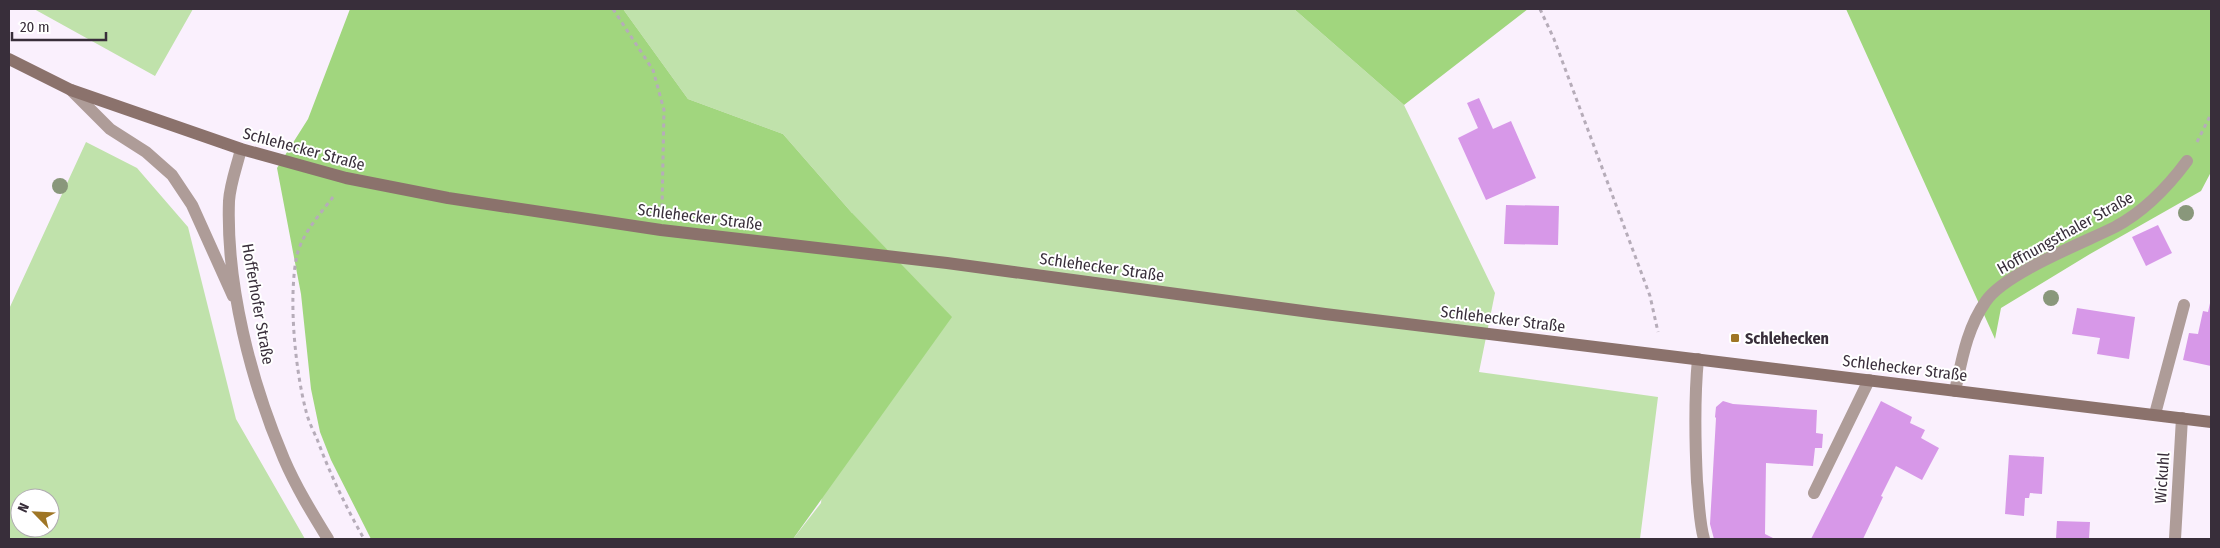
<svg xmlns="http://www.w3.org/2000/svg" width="2220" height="548" font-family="'Fira Sans Condensed',sans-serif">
  <rect width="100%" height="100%" fill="#faf0fd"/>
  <path fill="#c0e2ab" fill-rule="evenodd" d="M34,9h159l-38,67z
    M623,9h671l110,96 91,188 -16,79 179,25 -18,142h-847l28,-36 31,-290 -69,-79 -95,-35z
    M86,142l51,26 51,59 48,192 69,120h-296v-230zM20,498h30v30h-30z"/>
  <path fill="#a1d67e" d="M350,9h273l65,90 95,35 69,79 100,104 -159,222h-422l-40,-79 -11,-28 -9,-43 -10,-95 -24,-126 31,-49z
    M1294,9h234l-124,96z
    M1846,9h365v163l-10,19 -111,63 -89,54 -6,31z"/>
  <path fill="#d798e8" d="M1479,98l14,31 18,-8 25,57 -50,22 -28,-62 20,-10 -11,-25z
    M1506,205l53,1 -1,39 -54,-1z
    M2158,225l14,28 -26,13 -14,-29z
    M2210,303l1,63 -28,-6 6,-27 9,1 5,-23 5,1z
    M2077,308l58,9 -6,42 -32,-5 3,-16 -28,-4z
    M1723,401l10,3 84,6 -1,23 7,1 -1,14h-7l-2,18 -47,-3 -1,71 10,5h-61l-4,-15 6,-106 -1,-1 1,-10z
    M1881,401l31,16 -2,6 15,7 -4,8 18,10 -17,32 -26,-14 -15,30 2,1 -20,42h-52z
    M2009,455l35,2 -2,37 -12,-1 -1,5h-4l-1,18 -19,-2z
    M2057,521l33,1 -1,17h-33z"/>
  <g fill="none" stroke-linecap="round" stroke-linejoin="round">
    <path stroke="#b6acb9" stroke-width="3" stroke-dasharray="4 4" stroke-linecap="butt" d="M613,9l40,61 11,40 -2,97
      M1540,9l14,30 96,257 8,36
      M2197,142l14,-28
      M333,197c-13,17 -31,37 -36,58 -9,42 -2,114 9,156 2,9 7,19 11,28 13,35 29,68 47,100"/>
    <path stroke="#ae9c98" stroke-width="12" d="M1698,359c-4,41 -3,82 -1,123 2,19 2,39 7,57
      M2155,414l29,-109
      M1814,493l55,-113"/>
    <path stroke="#ae9c98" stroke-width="12" d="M1955,391c7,-32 12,-63 31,-90 19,-28 97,-58 129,-74 30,-16 52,-39 72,-66
      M2175,539l7,-121"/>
    <path stroke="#ae9c98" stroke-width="12" d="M71,90l39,39 36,23 26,23 20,30 41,91
      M241,149c-4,17 -11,35 -12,52 -3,84 22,181 55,258 12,28 28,54 44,80"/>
    <path stroke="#8b726c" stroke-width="12" d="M9,59l62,31 170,59 105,29 102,20 213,32 286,33 378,51 886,108"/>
  </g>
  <g fill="#89977b">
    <circle cx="60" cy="186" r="8"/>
    <circle cx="2186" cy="213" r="8"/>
    <circle cx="2051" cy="298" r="8"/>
  </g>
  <rect fill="#9f7625" stroke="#fff" stroke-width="2" x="1730" y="333" width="10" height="10" rx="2.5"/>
  <g text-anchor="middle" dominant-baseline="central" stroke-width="4" stroke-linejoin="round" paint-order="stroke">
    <g font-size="16" fill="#382e3a" stroke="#fff">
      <text transform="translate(304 149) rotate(15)">Schlehecker Straße</text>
      <text transform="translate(700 217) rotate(7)">Schlehecker Straße</text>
      <text transform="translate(2065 233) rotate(-29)">Hoffnungsthaler Straße</text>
      <text transform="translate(1102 267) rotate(8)">Schlehecker Straße</text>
      <text transform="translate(258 304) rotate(80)">Hofferhofer Straße</text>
      <text transform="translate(1503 319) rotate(7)">Schlehecker Straße</text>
      <text transform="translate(1905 368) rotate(7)">Schlehecker Straße</text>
      <text transform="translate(2162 478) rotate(-86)">Wickuhl</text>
    </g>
    <g font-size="16" font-weight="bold" fill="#382e3a" stroke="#fff" text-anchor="start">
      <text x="1745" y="338">Schlehecken</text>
    </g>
  </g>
  <rect width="2220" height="548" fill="none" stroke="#382e3a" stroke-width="20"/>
  <g transform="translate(35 513) rotate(294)"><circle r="24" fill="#ffffff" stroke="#afabb0"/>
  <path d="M0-4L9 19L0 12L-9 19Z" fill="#9f7625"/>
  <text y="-8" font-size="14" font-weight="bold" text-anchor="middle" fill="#382e3a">N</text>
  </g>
  <path d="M12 32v8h94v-8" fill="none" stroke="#382e3a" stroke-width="2.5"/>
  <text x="20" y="32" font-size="15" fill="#382e3a" stroke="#ffffff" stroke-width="4" paint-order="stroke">20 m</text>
</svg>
